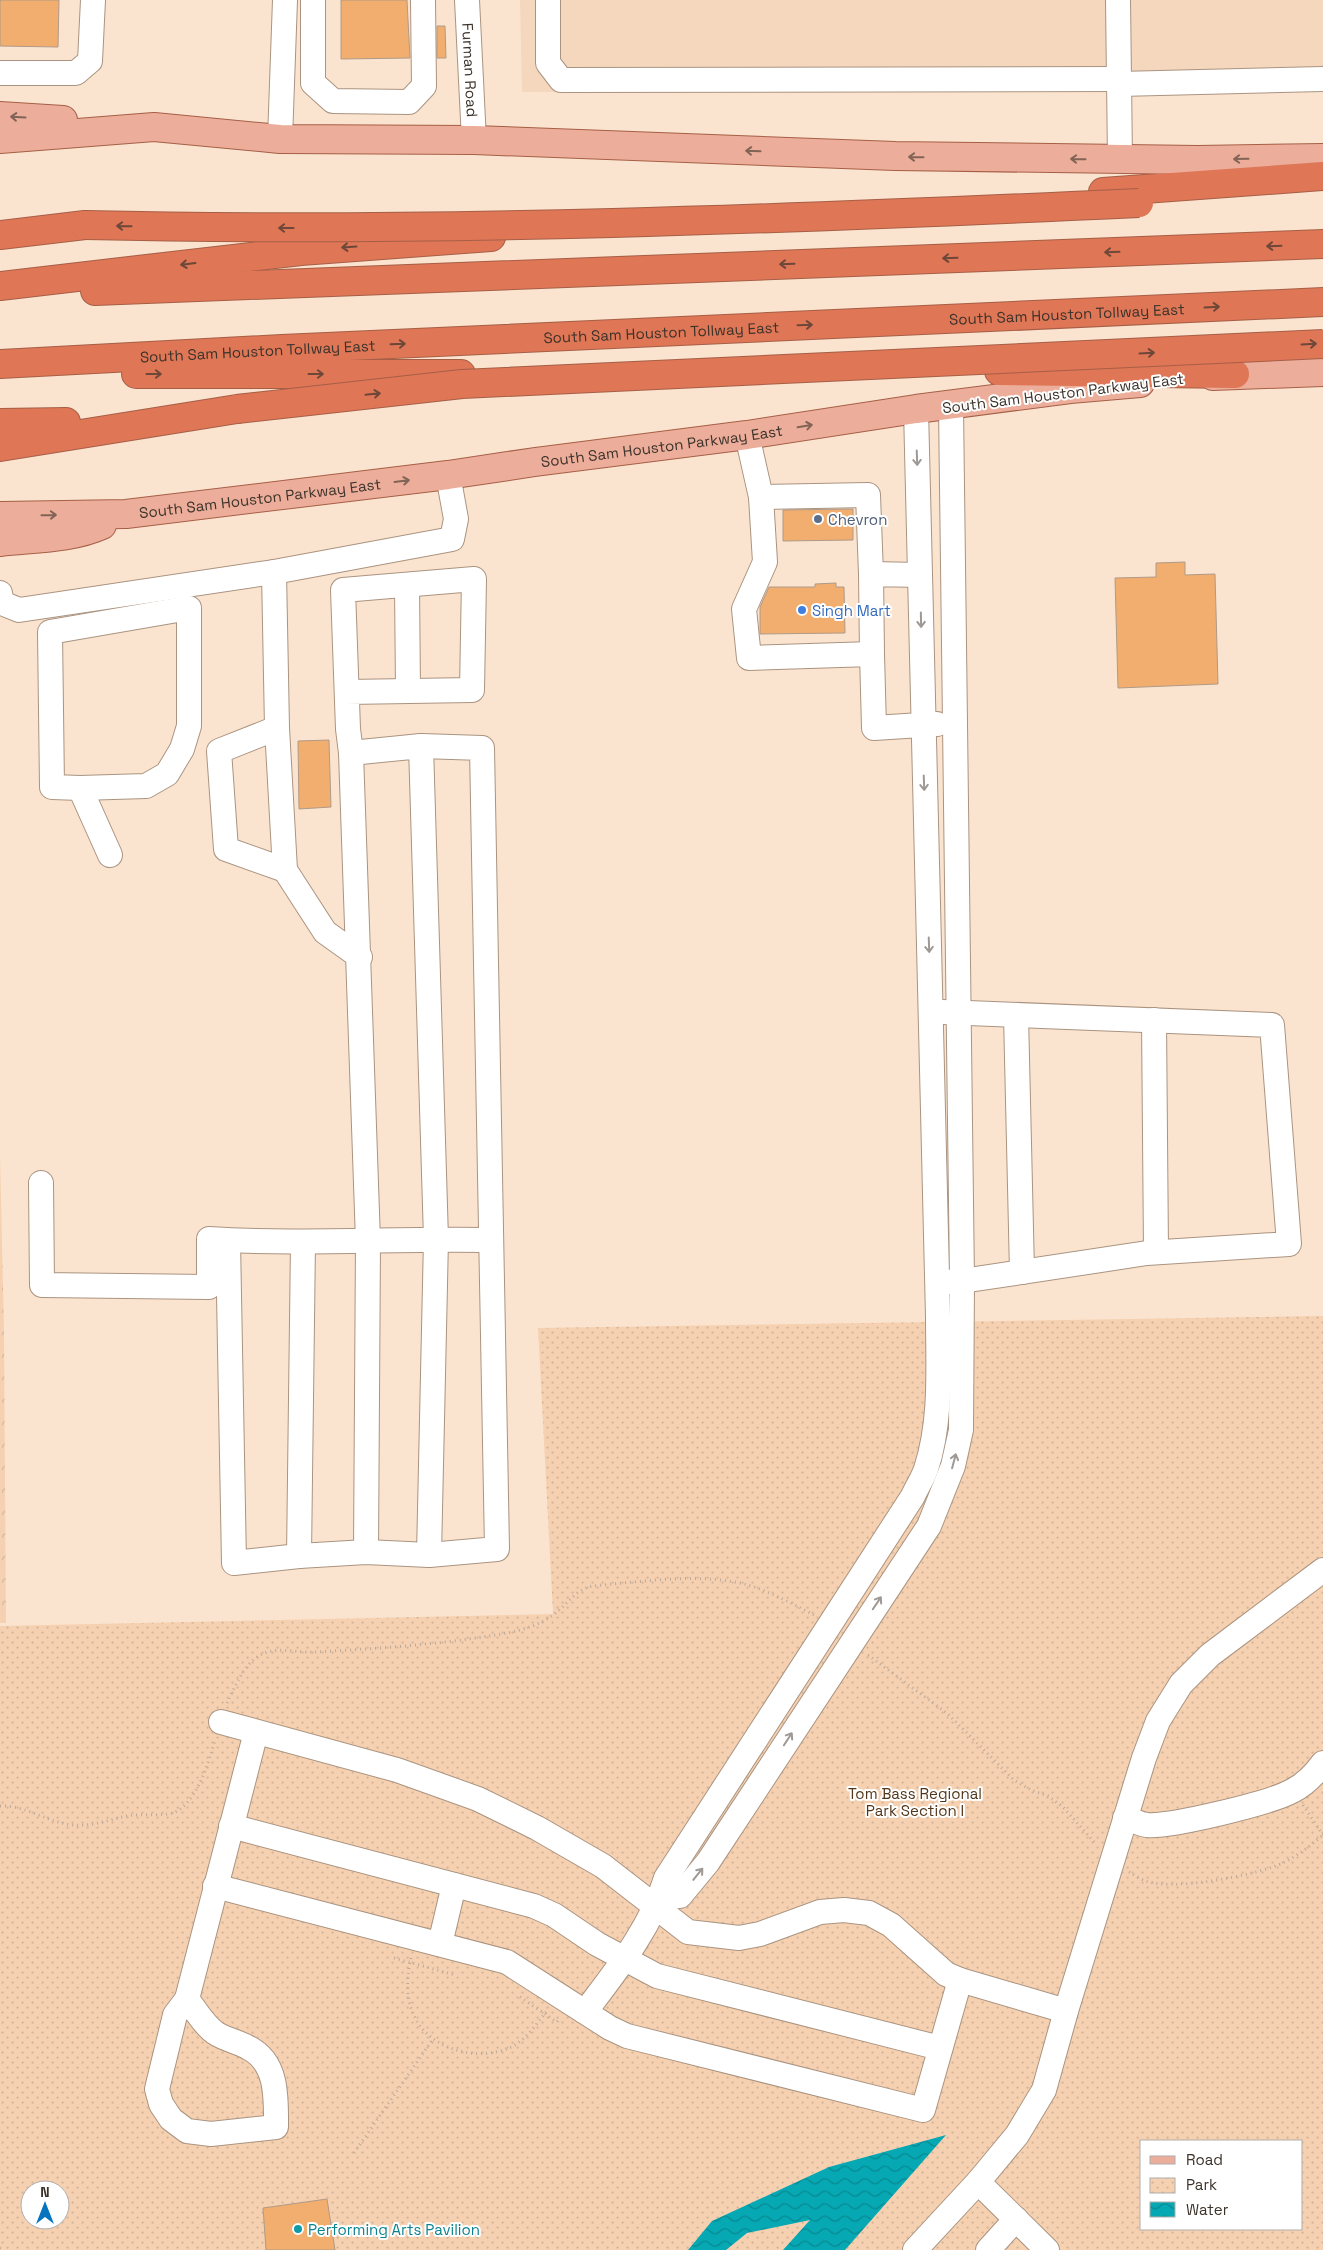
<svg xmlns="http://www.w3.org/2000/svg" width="1323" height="2250" font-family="'Space Grotesk',sans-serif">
  <defs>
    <pattern id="forest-crowns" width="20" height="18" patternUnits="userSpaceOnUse" patternTransform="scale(1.25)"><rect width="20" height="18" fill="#f6d1b1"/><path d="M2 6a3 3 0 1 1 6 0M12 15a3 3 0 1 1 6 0" fill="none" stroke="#d4b498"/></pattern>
    <pattern id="park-dots" width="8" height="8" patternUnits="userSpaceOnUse" patternTransform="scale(1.25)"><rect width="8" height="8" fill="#f6d1b1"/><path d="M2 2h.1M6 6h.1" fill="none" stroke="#d4b498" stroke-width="1.8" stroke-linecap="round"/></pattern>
    <pattern id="water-waves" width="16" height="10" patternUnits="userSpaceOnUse" patternTransform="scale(1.25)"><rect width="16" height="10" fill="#05a8b3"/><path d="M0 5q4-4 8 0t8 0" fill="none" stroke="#088992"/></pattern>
  </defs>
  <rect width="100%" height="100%" fill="#fbe4cf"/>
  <path fill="#f4d7bd" d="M520,0h803v89l-801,3z"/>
  <path fill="url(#forest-crowns)" d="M0,1153l4,179 2,291h-6z"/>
  <path fill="url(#park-dots)" fill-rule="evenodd" d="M1323,1316v934h-1323v-624l553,-12 -15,-286zM1142,2141h160v88h-160zM30,2190h30v30h-30z"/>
  <path fill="url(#water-waves)" d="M946,2135l-101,115h-62l27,-30 -63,13 -21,17h-38l24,-29 117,-54z"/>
  <path fill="#f1ae6e" stroke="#b09a87" d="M0,0h59l-1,47 -58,-1z
    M341,0h66l3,58 -69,1z
    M437,26h8l1,32h-9z
    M853,509v31l-70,1v-31z
    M1185,562v13l30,-1 3,110 -100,4 -3,-110 41,-1v-14z
    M836,583v4h8l1,46 -85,1v-27l9,-20h46v-3z
    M329,740l2,67 -32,2 -1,-68z
    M327,2199l8,51h-69l-3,-42z"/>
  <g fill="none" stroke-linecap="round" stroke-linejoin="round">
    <g stroke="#aa9481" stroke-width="26">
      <g id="minor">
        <path d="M313,0v83l20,18 76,1 15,-16 -1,-86"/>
        <path id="s1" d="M467,0l7,140"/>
        <path d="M548,0v63l13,17 558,-1"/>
        <path d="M1118,0l2,159"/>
        <path d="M0,73h76l14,-12 3,-61"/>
        <path d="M1119,84l204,-5"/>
        <path d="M280,139l5,-139"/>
        <path d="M747,435l14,62 4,65 -21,47 5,49 123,-4 2,74 63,-4"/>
        <path d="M761,497l107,-2 3,79"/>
        <path d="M274,572l3,156 8,142 -59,-21 -7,-98 58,-23"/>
        <path d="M407,585l1,106"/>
        <path d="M0,593l2,10 17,7 255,-38 178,-33 4,-20 -8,-44"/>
        <path d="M872,654l-1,-80 49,1"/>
        <path d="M347,692l125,-2 2,-111 -131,11 5,139 3,24 17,488 -2,311"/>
        <path d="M421,746l61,2 15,801 -68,6"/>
        <path d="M80,788l66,-2 21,-12 15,-25 7,-23v-118l-139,24 2,155 28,1 30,67"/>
        <path d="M285,870l40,62 35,25"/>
        <path d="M943,1012l329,13 17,219 -142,9 -185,28 -15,1"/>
        <path d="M1016,1015l6,257"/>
        <path d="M1154,1020l2,232"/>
        <path d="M41,1183l1,102 167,2v-48c94,6 188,-1 281,1"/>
        <path d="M228,1241l6,322 65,-7"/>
        <path d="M303,1242l-4,314 67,-4 63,3 7,-316 -15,-493 -70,7"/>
        <path d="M221,1722l176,48 81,29 59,29 66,38 85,66 51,6 21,-4 60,-22 24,-2 25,3 22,12 55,49 14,6 106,31"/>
        <path d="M1125,1818c7,2 15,6 22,7 24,2 123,-22 145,-34 12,-6 23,-17 31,-28"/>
        <path d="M231,1826l303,80 20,9 43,29 60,32 283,72"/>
        <path d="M215,1886l292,76 103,66 17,8 296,74 37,-130"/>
        <path d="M660,1899l20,-3 28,-34 221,-336 24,-60 8,-36 1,-149 -11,-875"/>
        <path d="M440,1944l14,-59"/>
        <path d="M187,1999c8,10 18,28 30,35 10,6 22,8 32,14 29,15 27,50 27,79l-65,7 -24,-3 -16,-12 -10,-15 -4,-15 18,-74z"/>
        <path d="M187,1999l69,-267"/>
        <path d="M585,2012c31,-41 66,-84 81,-134l247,-382c4,-9 10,-18 13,-27 16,-49 12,-102 12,-152l-22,-908"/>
        <path d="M978,2182l69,68"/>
        <path d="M915,2250l63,-68 39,-47 27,-45 22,-79 78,-253 14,-37 23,-37 29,-29 113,-85"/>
        <path d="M988,2250l28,-31"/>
      </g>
    </g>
    <g stroke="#a65f47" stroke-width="30">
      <g id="major">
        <path d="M0,116l63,4"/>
        <path d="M0,139l154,-12 126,12 194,1 421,16 303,4 125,-2"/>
        <path d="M1213,376l110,-4"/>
        <path id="s2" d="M0,516l126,-2 322,-39 87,-13 212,-27 169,-26 154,-20 70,-6"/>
        <path d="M0,542c33,-4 71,-3 102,-17"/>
      </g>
    </g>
    <g stroke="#a65f47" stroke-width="30">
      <g id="highway">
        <path d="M1103,192l220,-16"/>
        <path d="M0,235l85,-10"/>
        <path d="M0,286l301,-35 190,-14"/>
        <path d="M95,291l1228,-47"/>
        <path id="s3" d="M0,364l282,-15 1041,-47"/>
        <path d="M999,371l236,3"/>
        <path d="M136,374h325"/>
        <path d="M0,423l66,-1"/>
        <path d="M0,447l237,-38"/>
      </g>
    </g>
    <path stroke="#bca999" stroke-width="3" stroke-dasharray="1 4" stroke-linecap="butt" d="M868,1655l80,59 66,66 17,10 17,6 15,11 33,37
      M227,1703c9,-18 18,-43 38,-50 14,-6 35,0 49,-1 58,-3 118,-7 175,-16 20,-3 44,-7 61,-19 16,-10 23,-26 42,-31 48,-4 109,-14 156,-1 23,7 45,19 66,30
      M1303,1805l20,30
      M0,1806c22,-1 41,12 62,17 21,6 40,-1 60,-6 15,-4 31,-1 46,-3 27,-3 41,-53 47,-74
      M1129,1872c5,3 11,7 17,9 26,10 105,-5 132,-16 17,-7 31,-18 45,-30
      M394,1958l61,17
      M411,1958c-11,45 4,83 53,94 14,3 31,2 45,-4 17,-7 27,-24 38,-37
      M520,1997l37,25 2,-3
      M354,2153l79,-114
      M0,2248l4,2"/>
    <use href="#minor" stroke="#fff" stroke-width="24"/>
    <use href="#major" stroke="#ecad9a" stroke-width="28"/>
    <use href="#highway" stroke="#df7656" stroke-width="28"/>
    <g stroke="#a65f47" stroke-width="30" stroke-linecap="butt">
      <path id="highway-bridge" d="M85,225c352,8 703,-6 1054,-22
        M237,409l225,-25 861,-40"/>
    </g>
    <use href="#highway-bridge" stroke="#df7656" stroke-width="28"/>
  </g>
  <defs><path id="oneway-shaft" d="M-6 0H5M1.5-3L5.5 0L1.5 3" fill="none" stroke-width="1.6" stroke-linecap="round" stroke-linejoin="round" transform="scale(1.25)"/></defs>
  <g stroke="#826457">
    <use href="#oneway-shaft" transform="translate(18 117) rotate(-177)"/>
    <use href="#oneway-shaft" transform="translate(753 151) rotate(-178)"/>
    <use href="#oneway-shaft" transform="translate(916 157) rotate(-179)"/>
    <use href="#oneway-shaft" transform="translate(1078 159) rotate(-179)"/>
    <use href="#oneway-shaft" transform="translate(1241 159) rotate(179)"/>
    <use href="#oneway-shaft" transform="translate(805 426) rotate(-9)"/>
    <use href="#oneway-shaft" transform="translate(402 481) rotate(-7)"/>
    <use href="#oneway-shaft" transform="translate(49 515) rotate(-1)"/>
  </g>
  <g stroke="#6d4738">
    <use href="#oneway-shaft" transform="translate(124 226) rotate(-179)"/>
    <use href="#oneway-shaft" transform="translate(286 228) rotate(-180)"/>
    <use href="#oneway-shaft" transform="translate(1274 246) rotate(178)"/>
    <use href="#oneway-shaft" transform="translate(349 247) rotate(176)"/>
    <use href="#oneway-shaft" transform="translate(1112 252) rotate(178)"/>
    <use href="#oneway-shaft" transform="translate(950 258) rotate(178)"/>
    <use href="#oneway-shaft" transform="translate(188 264) rotate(173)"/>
    <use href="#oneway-shaft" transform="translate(787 264) rotate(178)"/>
    <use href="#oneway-shaft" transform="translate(1212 307) rotate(-3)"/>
    <use href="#oneway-shaft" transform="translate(805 325) rotate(-2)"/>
    <use href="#oneway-shaft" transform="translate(398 344) rotate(-2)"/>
    <use href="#oneway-shaft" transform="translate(1309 344) rotate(-3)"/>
    <use href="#oneway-shaft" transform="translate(1147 353) rotate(-3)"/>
    <use href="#oneway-shaft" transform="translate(154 374)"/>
    <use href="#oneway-shaft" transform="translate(316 374)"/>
    <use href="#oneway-shaft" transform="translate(373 394) rotate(-6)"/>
  </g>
  <g stroke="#9e9995">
    <use href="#oneway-shaft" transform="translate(917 458) rotate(88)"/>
    <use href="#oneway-shaft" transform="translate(921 620) rotate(89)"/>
    <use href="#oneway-shaft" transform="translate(924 783) rotate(88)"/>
    <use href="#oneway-shaft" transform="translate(929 945) rotate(88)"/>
    <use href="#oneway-shaft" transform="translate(954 1461) rotate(-75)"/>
    <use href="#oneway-shaft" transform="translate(877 1603) rotate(-56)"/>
    <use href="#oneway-shaft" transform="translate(788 1739) rotate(-57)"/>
    <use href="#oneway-shaft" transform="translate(698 1874) rotate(-51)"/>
  </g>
  <circle fill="#5c6f8a" stroke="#fff" stroke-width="2" cx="818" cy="519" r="5"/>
  <circle fill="#3f7fe0" stroke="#fff" stroke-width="2" cx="802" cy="610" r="5"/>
  <circle fill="#0f9aa8" stroke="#fff" stroke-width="2" cx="298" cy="2229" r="5"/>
  <g text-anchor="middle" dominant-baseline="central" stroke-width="4" stroke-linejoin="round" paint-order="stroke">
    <g font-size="15" fill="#3c332b" stroke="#fff">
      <text stroke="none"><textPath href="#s1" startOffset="70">Furman Road</textPath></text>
      <text stroke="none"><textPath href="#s3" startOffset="1068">South Sam Houston Tollway East</textPath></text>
      <text stroke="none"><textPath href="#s3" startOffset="662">South Sam Houston Tollway East</textPath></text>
      <text stroke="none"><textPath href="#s3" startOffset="258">South Sam Houston Tollway East</textPath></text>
      <text transform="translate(1063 393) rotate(-7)">South Sam Houston Parkway East</text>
      <text stroke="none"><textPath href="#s2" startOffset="666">South Sam Houston Parkway East</textPath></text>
      <text stroke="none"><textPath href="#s2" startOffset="261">South Sam Houston Parkway East</textPath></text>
    </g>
    <g font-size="15" fill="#4e5e75" stroke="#fff" text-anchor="start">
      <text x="828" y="519">Chevron</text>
    </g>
    <g font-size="15" fill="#366cbe" stroke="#fff" text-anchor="start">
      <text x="812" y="610">Singh Mart</text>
    </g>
    <g font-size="15" fill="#52361a" stroke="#fff">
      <text x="915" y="1793">Tom Bass Regional<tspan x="915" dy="17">Park Section I</tspan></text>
    </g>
    <g font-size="15" fill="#0d838f" stroke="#fff" text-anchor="start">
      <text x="308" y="2229">Performing Arts Pavilion</text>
    </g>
  </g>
  <rect x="1140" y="2140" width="162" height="90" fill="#ffffff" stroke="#b1adaa"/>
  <rect x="1150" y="2156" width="25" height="8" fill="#ecad9a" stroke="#b1adaa"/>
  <text x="1186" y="2165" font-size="15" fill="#3c332b">Road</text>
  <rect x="1150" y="2178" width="25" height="15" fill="url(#park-dots)" stroke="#b1adaa"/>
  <text x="1186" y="2190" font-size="15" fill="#3c332b">Park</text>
  <rect x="1150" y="2202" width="25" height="15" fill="url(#water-waves)" stroke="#b1adaa"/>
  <text x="1186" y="2215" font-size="15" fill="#3c332b">Water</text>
  <g transform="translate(45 2205)"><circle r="24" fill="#ffffff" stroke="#b1adaa"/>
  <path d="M0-4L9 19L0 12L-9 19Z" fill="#0774bf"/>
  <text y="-8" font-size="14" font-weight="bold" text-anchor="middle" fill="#3c332b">N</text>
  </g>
</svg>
